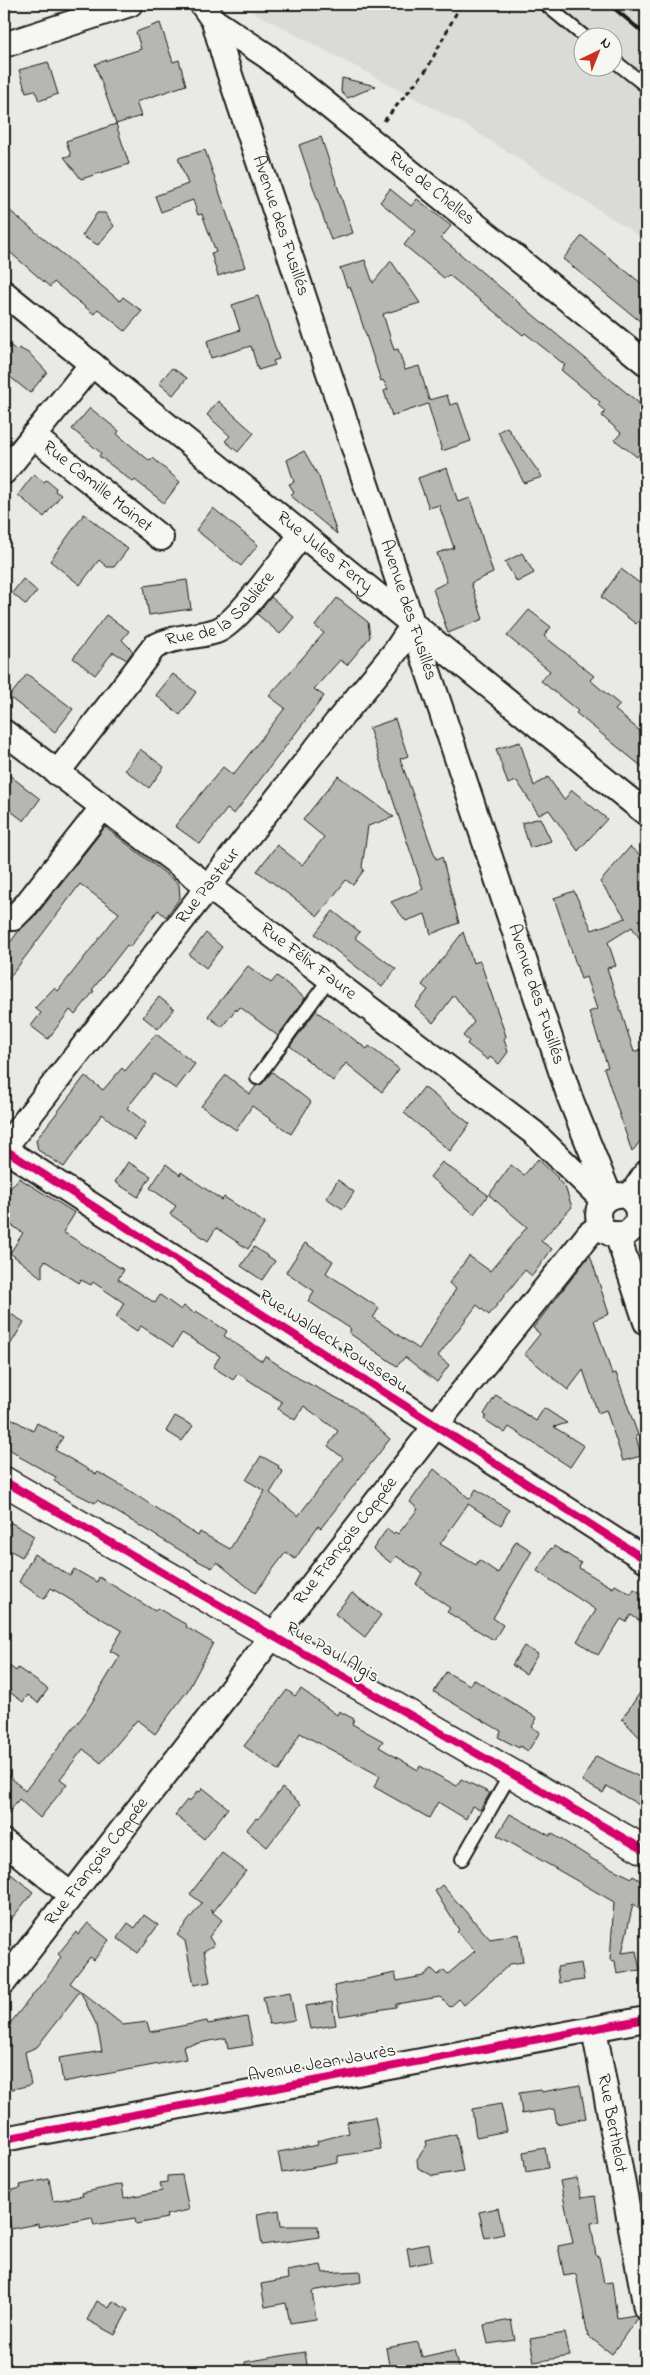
<svg xmlns="http://www.w3.org/2000/svg" width="650" height="2375" font-family="'Indie Flower',sans-serif">
  <rect width="100%" height="100%" fill="#e9e9e5"/>
  <filter id="ink" filterUnits="userSpaceOnUse"><feTurbulence type="fractalNoise" baseFrequency=".02" numOctaves="2"/><feDisplacementMap in="SourceGraphic" scale="10" xChannelSelector="R" yChannelSelector="G"/><feConvolveMatrix kernelMatrix="1 2 1 2 8 2 1 2 1" color-interpolation-filters="sRGB"/></filter>
  <g filter="url(#ink)">
    <path fill="#dadad6" fill-rule="evenodd" d="M238,4h408v236l-179,-114zM582,38h30v30h-30z"/>
    <path fill="#b6b6b3" stroke="#1c1c1c" d="M160,23l13,39 6,-2 7,25 -50,17 5,14 -25,8 -21,-60 46,-15 -5,-17z
      M48,62l10,32 -19,7 -4,-11 -9,2 -7,-22z
      M342,78l34,8 -28,12 -7,-6z
      M116,124l13,40 -48,15 -17,-22 7,-1 -5,-15z
      M321,137l32,96 -22,7 -32,-95z
      M205,150l40,117 -27,9 -7,-23 5,-1 -14,-38 -4,1 -5,-15 -32,12 -6,-16 33,-12 -10,-26z
      M390,189l21,17 6,-7 34,27 -10,12 205,171v36l-9,12 -22,-17 6,-7 -19,-17 3,-5 -7,-6 2,-3 -39,-32 4,-5 -40,-32 -2,2 -74,-60 -5,3 -40,-33 11,-14 -35,-29z
      M4,206l116,95 3,-4 19,14 -17,20 -27,-22 -4,5 -40,-32 -4,5 -46,-40z
      M97,213h8l9,13 -16,19 -16,-9z
      M582,236l64,51v39l-83,-67z
      M365,260l8,23 18,-22 29,42 -37,11 11,36 4,-1 7,21 14,-4 10,34 18,-5 3,10 8,-2 13,38 -29,10 -14,-47 -36,12 -8,-25 4,-2 -5,-9 -2,1 -31,-95 -3,1 -7,-19z
      M258,296l21,63 -6,2 2,4 -17,5 -7,-24 -40,12 -4,-17 33,-11 -8,-25z
      M4,340l13,11 2,-3 11,6 17,18 -17,21 -26,-21z
      M172,368l15,10 -14,17 -14,-12z
      M218,401l36,32 -16,19 -13,-11 5,-5 -23,-21z
      M90,408l29,23 -2,3 17,14 16,13 3,-3 27,24 -16,21 -29,-23 -2,2 -34,-26 2,-3 -29,-24z
      M507,427l2,3 33,47 -18,6 -26,-51z
      M304,451l15,26 18,57 -47,-39 4,-3 -5,-8 5,-2 -7,-22z
      M447,468l11,34 12,-4 23,75 -22,10 12,36 -35,14 -15,-44 14,-7 -10,-29 17,-5 -15,-43 -10,3 -11,-30z
      M34,474l10,8 2,-2 10,8 -1,3 6,4 -17,22 -26,-22z
      M213,508l45,37 -17,21 -45,-36z
      M84,514l44,35 -14,18h-7l-8,-7 -19,25 -30,-24z
      M522,553l12,20 -17,9 -12,-20z
      M621,569l25,19v23l-10,13 -35,-27z
      M23,579l14,12 -11,14 -14,-12z
      M187,580l4,29 -42,6 -5,-29z
      M271,597l23,20 -14,17 -23,-20z
      M337,598l31,24 2,15 -23,28 -7,-5 -26,29 10,7 -90,118 -7,-5 -27,35 -25,-18 48,-59 10,8 52,-67 -16,-12 55,-63 -9,-7z
      M529,610l22,17 -7,9 50,40 -4,4 30,25 -5,5 31,26v34l-70,-57 2,-2 -37,-30 9,-10 -43,-35z
      M106,615l23,16 -7,9 11,11 -6,9 -14,-8 -18,23 -22,-17z
      M27,674l46,35 -18,23 -46,-35z
      M173,674l23,18 -16,23 -24,-20z
      M395,719l13,37 -8,3 36,100 6,-2 17,66 -28,11 -6,-20 -19,7 -15,-19 32,-13 -54,-161z
      M520,742l14,44 14,-9 16,23 8,-10 35,29 -29,32 -29,-41 -10,5 -22,-34 -9,3 -12,-35z
      M140,749l24,18 -15,21 -24,-18z
      M4,771l36,28 -16,22 -20,-15z
      M338,776l56,41 -26,9 -6,41 2,3 -11,15 -7,-5 -28,36 -61,-45 20,-26 25,20 22,-28 -21,-17z
      M540,818l11,23 -21,7 -8,-25z
      M105,827l74,57 1,14 -14,19 -8,-7 -28,37 -3,-2 -35,45 2,1 -19,24 -5,-5 -22,29 -17,-13 10,-13 -6,-5 19,-20 4,3 61,-78 -39,-29 -76,101v-34l16,-22 17,-15z
      M630,847l16,13v88l-14,-21 -24,15 8,24 -9,2 27,84 12,-4v85l-14,19 -28,-84 4,-1 -19,-55 8,-3 -11,-32 -5,2 -27,-81 20,-7 18,39 34,-12 -26,-36z
      M333,911l27,21 -5,6 41,31 -14,18 -67,-53z
      M463,932l10,31 7,-2 26,75 -2,3 4,13 -9,12 -9,-7 -2,3 -21,-16 2,-3 -6,-5 11,-14 -20,-27 -21,28 -18,-17 13,-16 -6,-5z
      M206,933l16,14 -16,21 -17,-13z
      M248,966l23,17 6,-7 28,22 -27,38 -38,-29 -3,4 -1,-2 -14,18 -14,-11z
      M159,997l15,12 -16,20 -15,-12z
      M316,1011l51,38 2,-3 30,23 -17,23 -36,-29 -13,18 -43,-35z
      M156,1034l39,30 -19,25 -22,-15 -27,34 19,15 -11,17 -33,-26 -38,53 -26,-17 -2,-10 49,-64 18,14 19,-22 3,3z
      M272,1072l39,30 -20,32 -39,-28 -16,24 -35,-24 25,-31 24,19 6,-8 7,-3z
      M424,1087l46,37 -20,27 -46,-38z
      M538,1159l20,19 -1,1 8,8 7,20 -31,34 11,8 -20,27 -7,-6 -36,45 -12,-10 -39,51 11,9 -12,17 -32,-25 -8,9 -48,-33 2,-4 -43,-28 6,-10 -28,-19 19,-29 28,18 -7,12 53,35 -6,10 46,31 37,-60 -7,-6 20,-27 21,15 37,-44 -38,-32 22,-30 13,10z
      M128,1162l23,14 -13,21 -23,-15z
      M442,1162l46,33 -14,19 -44,-37z
      M166,1164l14,11 1,-3 41,28 2,-3 41,26 -17,26 -32,-21 -8,13 -38,-27 6,-8 -26,-18z
      M19,1178l56,35 -12,19 61,38 -6,9 37,24 5,-8 21,15 3,-4 10,7 2,-2 31,20 -3,5 38,25 3,-5 33,22 56,29 36,32 -69,89 -3,-2 -23,33 -9,-7 -31,41 -38,-31 -5,6 -14,-7 -101,-61 -2,3 -20,-10 -21,-12 2,-4 -38,-21 1,-1 -15,-9v-32l29,17 4,-8 26,14 -8,13 41,24 2,-2 26,15 74,49 2,-4 30,17 35,-58 -19,-11 15,-24 18,10 -1,2 5,4 -13,21 28,23 45,-58 -15,-12 10,-15 -34,-25 -9,14 -17,-11 4,-7 -44,-29 -5,7 -20,-13 7,-11 -38,-23 -9,14 -32,-21 -4,5 -21,-14 8,-14 -31,-21 -2,3 -10,-5 -2,3 -34,-22 -3,4v13l-32,-25 13,-20 -19,-13v-35l6,4z
      M338,1180l16,12 -11,17 -17,-11z
      M254,1247l21,14 -13,19 -21,-14z
      M590,1255l19,59 -15,6 18,54 4,-1 22,62 -2,1 5,20 -18,5 -17,-51 -8,3 -15,-43 -15,20 -44,-36 16,-20 -7,-6z
      M4,1310l20,12 -20,33z
      M496,1395l40,26 8,-13 23,15 -13,4 30,19 -14,21 -61,-40 -4,6 -21,-14 2,-3 -2,-2z
      M175,1416l18,10 -11,15 -16,-10z
      M434,1469l36,30 6,-10 33,21 -8,15 -33,-21 -28,40 36,21 3,-5 19,13 18,-32 16,10 -39,67 10,7 -9,15 -47,-28 3,-4 -34,-24 6,-11 -26,-17 -5,7 -18,-14 14,-20 6,5 2,-2 3,2 20,-25 -8,-7z
      M10,1522l24,14 -12,21 -18,-10v-15z
      M554,1546l27,17 -2,5 34,20 2,-3 16,9 3,-5 12,7v29l-15,-10 -5,7 -5,-3 -23,36 -21,-14 19,-31 -59,-39 14,-23 1,1z
      M34,1554l36,22 4,-7 23,13 2,-5 56,34 2,-3 30,17 -1,2 27,16 -25,47 -33,44 -18,-14 -36,43 -18,-14 -23,30 7,5 -27,34 -21,-19 -15,20v-48l21,20 61,-79 34,-56 -10,-5 12,-20 -71,-43 -7,11 -25,-17z
      M352,1593l29,22 -16,22 -30,-23z
      M524,1646l14,8 -12,20 -14,-9z
      M4,1662l12,9 2,-3 30,21 -10,14 -10,-8 -5,7 -19,-14z
      M446,1672l24,13 3,-6 64,39 -5,9 8,5 -12,19 -8,-5 -1,2 -21,-11 3,-6 -67,-39z
      M646,1684v60l-24,-25z
      M301,1689l36,26 2,-4 15,8 -2,5 31,17 -4,6 39,23 2,-4 37,20 4,-7 29,14 -10,17 -8,-4 -6,13 -28,-17 -9,16 -55,-31 6,-11 -80,-43 -21,38 -35,-25 43,-56 8,6z
      M596,1756l50,24v29l-39,-23 -4,7 -21,-12z
      M203,1788l25,20 -24,31 -29,-24 12,-15 2,2 9,-11 2,1z
      M282,1788l19,16 -34,43 -21,-17 10,-12 2,1z
      M510,1814l40,22 1,-3 43,27 38,18 1,-2 13,8v28l-13,-8 -11,49 14,-2 4,19 -23,4 -2,-13 -5,-1 4,-58 -117,-67z
      M222,1853l24,18 -33,41 -3,-2 12,10 -13,17 5,8 -10,6 6,31 -16,3 -9,-44 -8,-6 25,-32 -12,-9z
      M11,1874l22,18 -29,36v-45z
      M442,1885l48,54 29,-5 4,28 -13,2 -46,41 -5,-6 -9,8 -10,-10 -44,7v3l-56,9 -6,-30 61,-13 2,8 26,-5 9,-7 6,6 6,-5 4,4 27,-23 -18,-19 2,-2 -24,-39z
      M144,1915l14,10 -20,28 -21,-15 11,-15 7,5z
      M88,1923l21,17 -15,20 -4,-3 -20,26 53,42 24,-3 3,10 57,-11 1,3 39,-7 6,28 -25,4 -2,-11 -43,8 3,13 -123,23 -4,-24 43,-7 -5,-25 -17,-35 -43,56 -12,5 6,33 -27,6v-60l51,-64 6,-10 -3,-3 18,-22 2,3z
      M581,1963l3,17 -25,3 -2,-16z
      M290,1992l5,28 -26,4 -6,-27z
      M332,2002l4,23 -26,4 -5,-23z
      M580,2085l6,33 -29,6 -3,-15 -32,5 -3,-21 22,-3 1,2z
      M501,2104l6,27 -31,6 -4,-28z
      M375,2117l6,32 -43,7v7l-56,10 -4,-21 40,-7 -1,-4 32,-8 -2,-11z
      M456,2134l7,37 -30,5 -15,-8 -1,-9 10,-14 -1,-4z
      M545,2148l3,20 -22,4 -3,-20z
      M182,2175l7,35 -23,5 1,3 -31,6 -1,-6 -41,7 -2,-8 -54,10v-3l-27,5 -6,-37 16,-4 -1,-3 29,-6 4,22 30,-5 -1,-3 40,-9 2,14 38,-7 -2,-8 7,-1v-6z
      M577,2178l4,20 14,-2 4,26 -8,1 5,33 3,1 5,26 8,-1 5,36 18,-3 2,3 -25,36 -24,-18 -12,-62 -12,2 -6,-30 15,-3 -13,-62z
      M498,2208l6,26 -19,4 -6,-26z
      M279,2210l2,16h37l1,11 -57,8 -5,-31z
      M429,2244l3,17 -22,5 -3,-18z
      M321,2265l2,8 37,-2 1,11 -49,9 4,28 -26,4 -4,-20 -21,4 -4,-23 27,-5 -1,-8z
      M97,2301l12,7 4,-7 15,9 -13,25 -28,-15z
      M511,2320l4,20 -27,4 -4,-19z
      M565,2333l5,23 -36,6 -4,-23z
      M418,2342l4,15 32,-7 5,21h-69l-4,-23z
      M305,2352l3,19h-63v-9z"/>
    <g fill="none" stroke-linecap="round" stroke-linejoin="round">
      <g stroke="#1c1c1c" stroke-width="16">
        <path id="service" d="M545,4l41,34
          M612,59l34,27
          M257,1078l72,-99
          M462,1859l49,-86"/>
      </g>
      <g stroke="#1c1c1c" stroke-width="28">
        <g id="minor">
          <path id="s1" d="M202,4l12,17 12,42 344,1035 40,99"/>
          <path id="s2" d="M214,21l53,35 379,307"/>
          <path d="M4,45l126,-41"/>
          <path id="s3" d="M4,293l642,520"/>
          <path id="s4" d="M33,436l128,102"/>
          <path d="M4,472l88,-108"/>
          <path id="s5" d="M4,732l530,401 70,68"/>
          <path id="s6" d="M57,773l97,-126c23,-12 39,-9 62,-16 22,-7 69,-76 86,-97"/>
          <path d="M4,917l9,1 13,-13 77,-98"/>
          <path id="s7" d="M4,1148l333,-426 58,-70 18,-27"/>
          <path d="M4,1149l642,411"/>
          <circle cx="618" cy="1215" r="20"/>
          <path d="M629,1198l17,-25"/>
          <path d="M617,1234l29,88"/>
          <path d="M4,1842l67,53"/>
          <path id="s8" d="M4,1982l447,-576 138,-172 12,-9"/>
          <path id="s9" d="M594,2029l52,279"/>
          <path d="M4,2139l642,-120"/>
        </g>
      </g>
      <g stroke="#1c1c1c" stroke-width="31">
        <path id="tertiary" d="M4,1481l642,370"/>
      </g>
      <path stroke="#1c1c1c" stroke-width="3" stroke-dasharray="5 4" stroke-linecap="butt" d="M384,121l43,-52 34,-65"/>
      <use href="#service" stroke="#f6f6f2" stroke-width="12"/>
      <use href="#minor" stroke="#f6f6f2" stroke-width="24"/>
      <use href="#tertiary" stroke="#f6f6f2" stroke-width="28"/>
      <path stroke="#1c1c1c" stroke-width="4" d="M609,4l37,31"/>
      <g stroke="#f6f6f2" stroke-width="11">
        <path id="cycleway" d="M4,1149l642,411
          M4,1481l642,370
          M4,2139l642,-120"/>
      </g>
      <use href="#cycleway" stroke="#d6006c" stroke-width="8"/>
    </g>
  </g>
  <g text-anchor="middle" dominant-baseline="central" stroke-width="4" stroke-linejoin="round" paint-order="stroke">
    <g font-size="18" fill="#1c1c1c" stroke="#f6f6f2">
      <text stroke="none"><textPath href="#s2" startOffset="275">Rue de Chelles</textPath></text>
      <text stroke="none"><textPath href="#s1" startOffset="236">Avenue des Fusillés</textPath></text>
      <text stroke="none"><textPath href="#s4" startOffset="82">Rue Camille Moinet</textPath></text>
      <text stroke="none"><textPath href="#s3" startOffset="412">Rue Jules Ferry</textPath></text>
      <text stroke="none"><textPath href="#s6" startOffset="238">Rue de la Sablière</textPath></text>
      <text stroke="none"><textPath href="#s1" startOffset="641">Avenue des Fusillés</textPath></text>
      <text stroke="none"><textPath href="#s7" startOffset="332">Rue Pasteur</textPath></text>
      <text stroke="none"><textPath href="#s5" startOffset="381">Rue Félix Faure</textPath></text>
      <text stroke="none"><textPath href="#s1" startOffset="1046">Avenue des Fusillés</textPath></text>
      <text transform="translate(333 1342) rotate(33)">Rue Waldeck Rousseau</text>
      <text stroke="none"><textPath href="#s8" startOffset="558">Rue François Coppée</textPath></text>
      <text transform="translate(332 1653) rotate(30)">Rue Paul Algis</text>
      <text stroke="none"><textPath href="#s8" startOffset="152">Rue François Coppée</textPath></text>
      <text transform="translate(322 2064) rotate(-10)">Avenue Jean Jaurès</text>
      <text stroke="none"><textPath href="#s9" startOffset="96">Rue Berthelot</textPath></text>
    </g>
  </g>
  <rect width="650" height="2375" fill="none" stroke="#f6f6f2" stroke-width="20"/>
  <rect x="10" y="10" width="630" height="2355" fill="none" stroke="#1c1c1c" stroke-width="2" filter="url(#ink)"/>
  <g transform="translate(598 52) rotate(43)"><circle r="24" fill="#f6f6f2" stroke="#9f9f9c"/>
  <path d="M0-4L9 19L0 12L-9 19Z" fill="#c8321e"/>
  <text y="-8" font-size="14" font-weight="bold" text-anchor="middle" fill="#1c1c1c">N</text>
  </g>
</svg>
